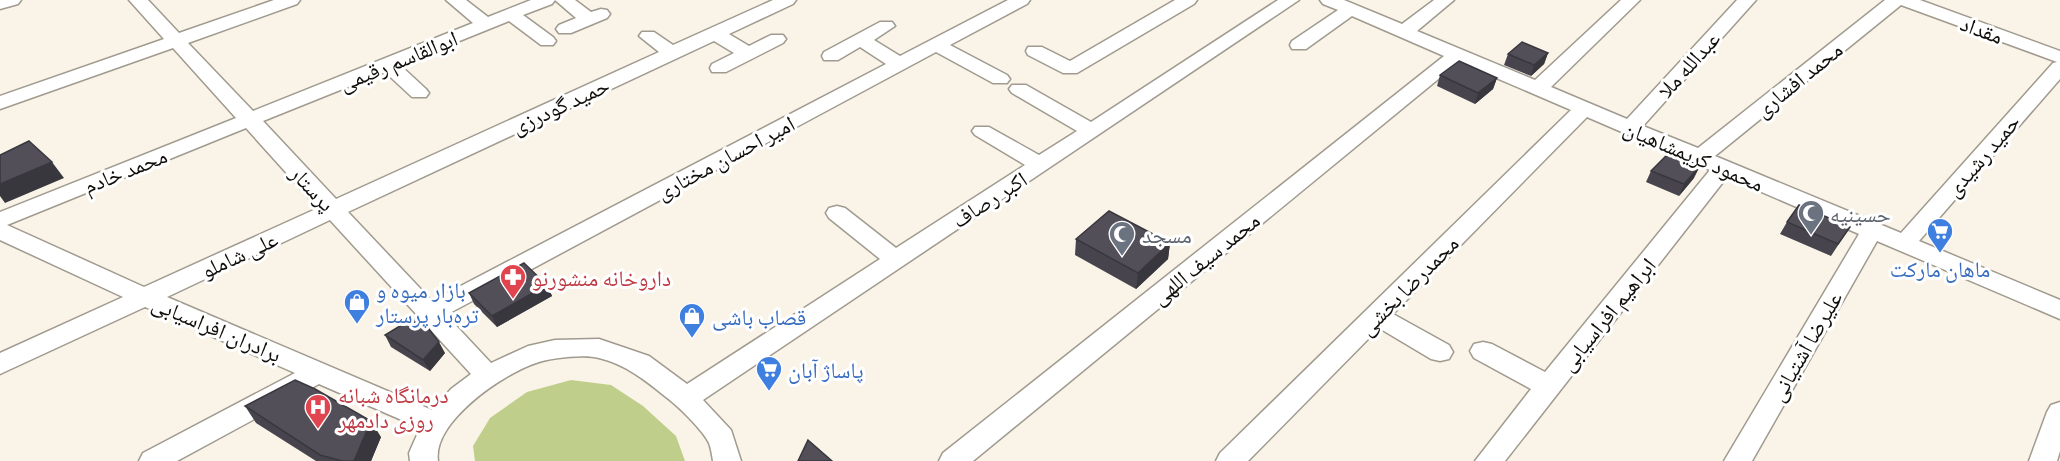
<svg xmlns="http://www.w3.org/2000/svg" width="2060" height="461" font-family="Commissioner,'Noto Naskh Arabic',sans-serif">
  <rect width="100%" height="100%" fill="#faf4e8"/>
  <path fill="#c0ce8b" d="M571,380l40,5 32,21 33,30 9,25h-210l-2,-15 17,-28 37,-26z"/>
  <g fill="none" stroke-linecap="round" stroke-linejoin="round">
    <g stroke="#a09a8f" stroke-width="3">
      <path id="minor" d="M0,0h21l-3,4 -18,5z
        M129,0h19l31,33 95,-33h26l-3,4 -109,39 65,68 220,-88 -27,-23h20l22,17 43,-17h24l-3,4 -29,11 30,22 3,4 -3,4h-12l-32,-24 -109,44 26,24 3,4 -3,4h-14l-27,-25 -122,49 73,78 323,-147 -20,-16 3,-4h12l19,13 100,-45h23l-3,4 -64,30 20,12 22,-11h12l3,4 -3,4 -57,29h-14l-2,-4 2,-4 22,-11 -20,-12 -366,171 84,89 454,-237 -26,-17 -22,13h-14l-2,-4 2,-4 56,-30h12l3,4 -21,14 26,16 108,-56h22l-3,4 -77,41 57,30 3,4 -3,4h-14l-57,-31 -490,263 45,48 37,-17 27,-6 44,-1 50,17 38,28 193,-125 -51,-41 -3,-5 3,-5 8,-2 8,2 51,40 129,-83 -50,-30 -3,-4 3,-4h14l50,28 38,-24 -65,-38 -3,-4 3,-4h14l65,37 187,-122h21l-596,400 28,30 10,31h-28c-1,-6 -2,-13 -4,-18 -7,-14 -31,-37 -43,-46 -21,-17 -41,-33 -67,-39 -15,-4 -48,0 -63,5 -33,11 -104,59 -98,98h-28l-1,-8 11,-25 -101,-44 -142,77h-38l4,-8 152,-80 -150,-66 -145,67v-21l123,-56 -123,-57v-28l236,-94 -63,-70 -173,61v-13l164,-57zM246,128l72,80 -174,79 -137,-62zM330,220l141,154 -20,15 -19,21 -265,-113z
        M555,0h20l16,12 10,-3 6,1 3,4 -3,4 -36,15h-12l-3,-4 3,-4 17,-7z
        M1175,0h22l-3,4 -117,69h-14l-35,-18 -2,-4 2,-4h14l28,14z
        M1320,0h24l58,24 32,-24h20l-37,31 118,49 86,-80h19l-89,87 76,32 110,-119h19l-113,126 55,22 187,-148h35l140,51v28l-141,162 141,59v19l-183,-78 -125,220h-28l135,-227 -132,-57 -222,284h-30l56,-72 -57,-31 -4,-7 4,-7 9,-2 9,2 53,28 165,-202 -123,-53 -194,197 56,31 4,7 -4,7 -9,2 -9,-2 -52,-31 -131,133h-32l4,-8 351,-343 -112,-48 -486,399h-34l4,-8 501,-397 -92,-40 -46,33h-14l-2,-4 2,-4 46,-31 -15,-6zM1901,5l156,57 -4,1 -152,170 -186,-77z
        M2060,402v49l-3,10h-28l18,-49 4,-7z"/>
    </g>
    <use href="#minor" fill="#fff" fill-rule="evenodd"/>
  </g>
  <path fill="#47444d" d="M1548,53l-4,11 -13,12 -27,-11 4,-11z
    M1440,75l57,3 -4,11 -18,15 -38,-18z
    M1651,171l43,7 -15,18 -33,-14z
    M1787,222l63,5 -19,29 -51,-22z
    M1076,239l94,4 -2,16 -32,30 -61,-34z
    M547,285l5,11 -55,31 -23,-23 -5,-11z
    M385,335l60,18 -15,18 -39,-24z
    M245,406l136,31 -10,24h-55l-60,-38z"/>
  <path fill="#39373e" d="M1548,53l-4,11 -13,12 3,-11z
    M1497,78l-4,11 -18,15 3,-11z
    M52,162l12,16 -59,25 -5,-7v-12z
    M1700,166l-6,12 -15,18 5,-12z
    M1170,243l-2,16 -32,30 2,-16z
    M547,285l5,11 -55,31 -5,-11z
    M439,342l6,11 -15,18 -7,-11z
    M371,421l10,16 -10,24h-17z"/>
  <path fill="#524f59" stroke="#39373e" stroke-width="1.5" d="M1522,42l26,11 -14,12 -26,-11z
    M1459,61l38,17 -19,15 -38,-18z
    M29,141l23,21 -52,22v-29z
    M1669,153l31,13 -16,18 -33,-13z
    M1799,205l51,22 -12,17 -51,-22z
    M1109,211l61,32 -32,30 -62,-34z
    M524,263l23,22 -55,31 -23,-23z
    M418,315l21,27 -16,18 -38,-25z
    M295,380l20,9 56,32 -17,40h-12l-22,-6 -75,-49z
    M808,440l24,21h-34z"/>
  <defs>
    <g id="mosque-pin" transform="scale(1.35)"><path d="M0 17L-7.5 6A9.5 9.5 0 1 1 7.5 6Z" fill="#6b7280" stroke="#fff"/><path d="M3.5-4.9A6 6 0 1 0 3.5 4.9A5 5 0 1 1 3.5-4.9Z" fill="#fff"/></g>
    <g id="supermarket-pin" transform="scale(1.35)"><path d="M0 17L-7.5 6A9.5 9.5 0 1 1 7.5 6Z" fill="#3f7fe0" stroke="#fff"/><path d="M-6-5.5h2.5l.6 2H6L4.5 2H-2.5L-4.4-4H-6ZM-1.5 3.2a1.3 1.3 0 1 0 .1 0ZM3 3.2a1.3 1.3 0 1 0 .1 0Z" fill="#fff"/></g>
    <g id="pharmacy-pin" transform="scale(1.35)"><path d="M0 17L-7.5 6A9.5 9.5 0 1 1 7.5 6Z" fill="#e0444e" stroke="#fff"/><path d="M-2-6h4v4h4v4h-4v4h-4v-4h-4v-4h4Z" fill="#fff"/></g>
    <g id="shop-pin" transform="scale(1.35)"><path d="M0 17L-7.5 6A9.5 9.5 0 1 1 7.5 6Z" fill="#3f7fe0" stroke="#fff"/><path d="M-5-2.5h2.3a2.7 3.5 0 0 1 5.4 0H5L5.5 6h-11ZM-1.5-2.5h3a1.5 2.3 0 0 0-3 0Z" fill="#fff"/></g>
    <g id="hospital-pin" transform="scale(1.35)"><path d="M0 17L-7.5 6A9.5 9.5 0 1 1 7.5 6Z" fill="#e0444e" stroke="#fff"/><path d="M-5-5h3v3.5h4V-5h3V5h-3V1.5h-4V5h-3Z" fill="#fff"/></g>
  </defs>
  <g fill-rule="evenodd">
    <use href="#mosque-pin" x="1811" y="213"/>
    <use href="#supermarket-pin" x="1940" y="231"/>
    <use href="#mosque-pin" x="1122" y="234"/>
    <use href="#pharmacy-pin" x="513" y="277"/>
    <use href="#shop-pin" x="357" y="302"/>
    <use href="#shop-pin" x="692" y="316"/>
    <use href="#supermarket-pin" x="769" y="369"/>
    <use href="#hospital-pin" x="318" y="407"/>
  </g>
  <g text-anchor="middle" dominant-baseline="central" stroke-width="6" stroke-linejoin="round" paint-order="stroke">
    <g font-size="22" fill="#100e0a" stroke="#fff">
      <text transform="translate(1982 29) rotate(20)">مقداد</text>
      <text transform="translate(398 60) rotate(-22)">ابوالقاسم رقیمی</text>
      <text transform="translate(1688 64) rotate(-48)">عبدالله ملا</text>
      <text transform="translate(1798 79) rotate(-39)">محمد افشاری</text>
      <text transform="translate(560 105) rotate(-25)">حمید گودرزی</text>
      <text transform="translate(1694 155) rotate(23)">محمود کریمشاهیان</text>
      <text transform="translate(1982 155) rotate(-49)">حمید رشیدی</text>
      <text transform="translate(725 157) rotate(-28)">امیر احسان مختاری</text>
      <text transform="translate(125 170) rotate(-22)">محمد خادم</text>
      <text transform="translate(313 188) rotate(47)">پرستار</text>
      <text transform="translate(989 199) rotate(-33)">اکبر رصاف</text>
      <text transform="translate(239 254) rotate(-25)">علی شاملو</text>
      <text transform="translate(1205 258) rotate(-39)">محمد سیف اللهی</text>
      <text transform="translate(1408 285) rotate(-45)">محمدرضا بخشی</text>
      <text transform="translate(1607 314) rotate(-51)">ابراهیم افراسیابی</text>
      <text transform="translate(217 328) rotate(23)">برادران افراسیابی</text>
      <text transform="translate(1805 346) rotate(-60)">علیرضا آشتیانی</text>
    </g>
    <g font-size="22" fill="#5b616d" stroke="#fff" text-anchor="start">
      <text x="1830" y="213">حسینیه</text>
      <text x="1142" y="234">مسجد</text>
    </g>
    <g font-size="22" fill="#366cbe" stroke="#fff" text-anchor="start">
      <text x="1940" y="268" text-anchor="middle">ماهان مارکت</text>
      <text x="376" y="289">بازار میوه و<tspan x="376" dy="25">تره‌بار پرستار</tspan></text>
      <text x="712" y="316">قصاب باشی</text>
      <text x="788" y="369">پاساژ آبان</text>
    </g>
    <g font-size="22" fill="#be3a42" stroke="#fff" text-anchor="start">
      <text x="532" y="277">داروخانه منشورنو</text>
      <text x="338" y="394">درمانگاه شبانه<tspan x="338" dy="25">روزی دادمهر</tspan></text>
    </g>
  </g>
</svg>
